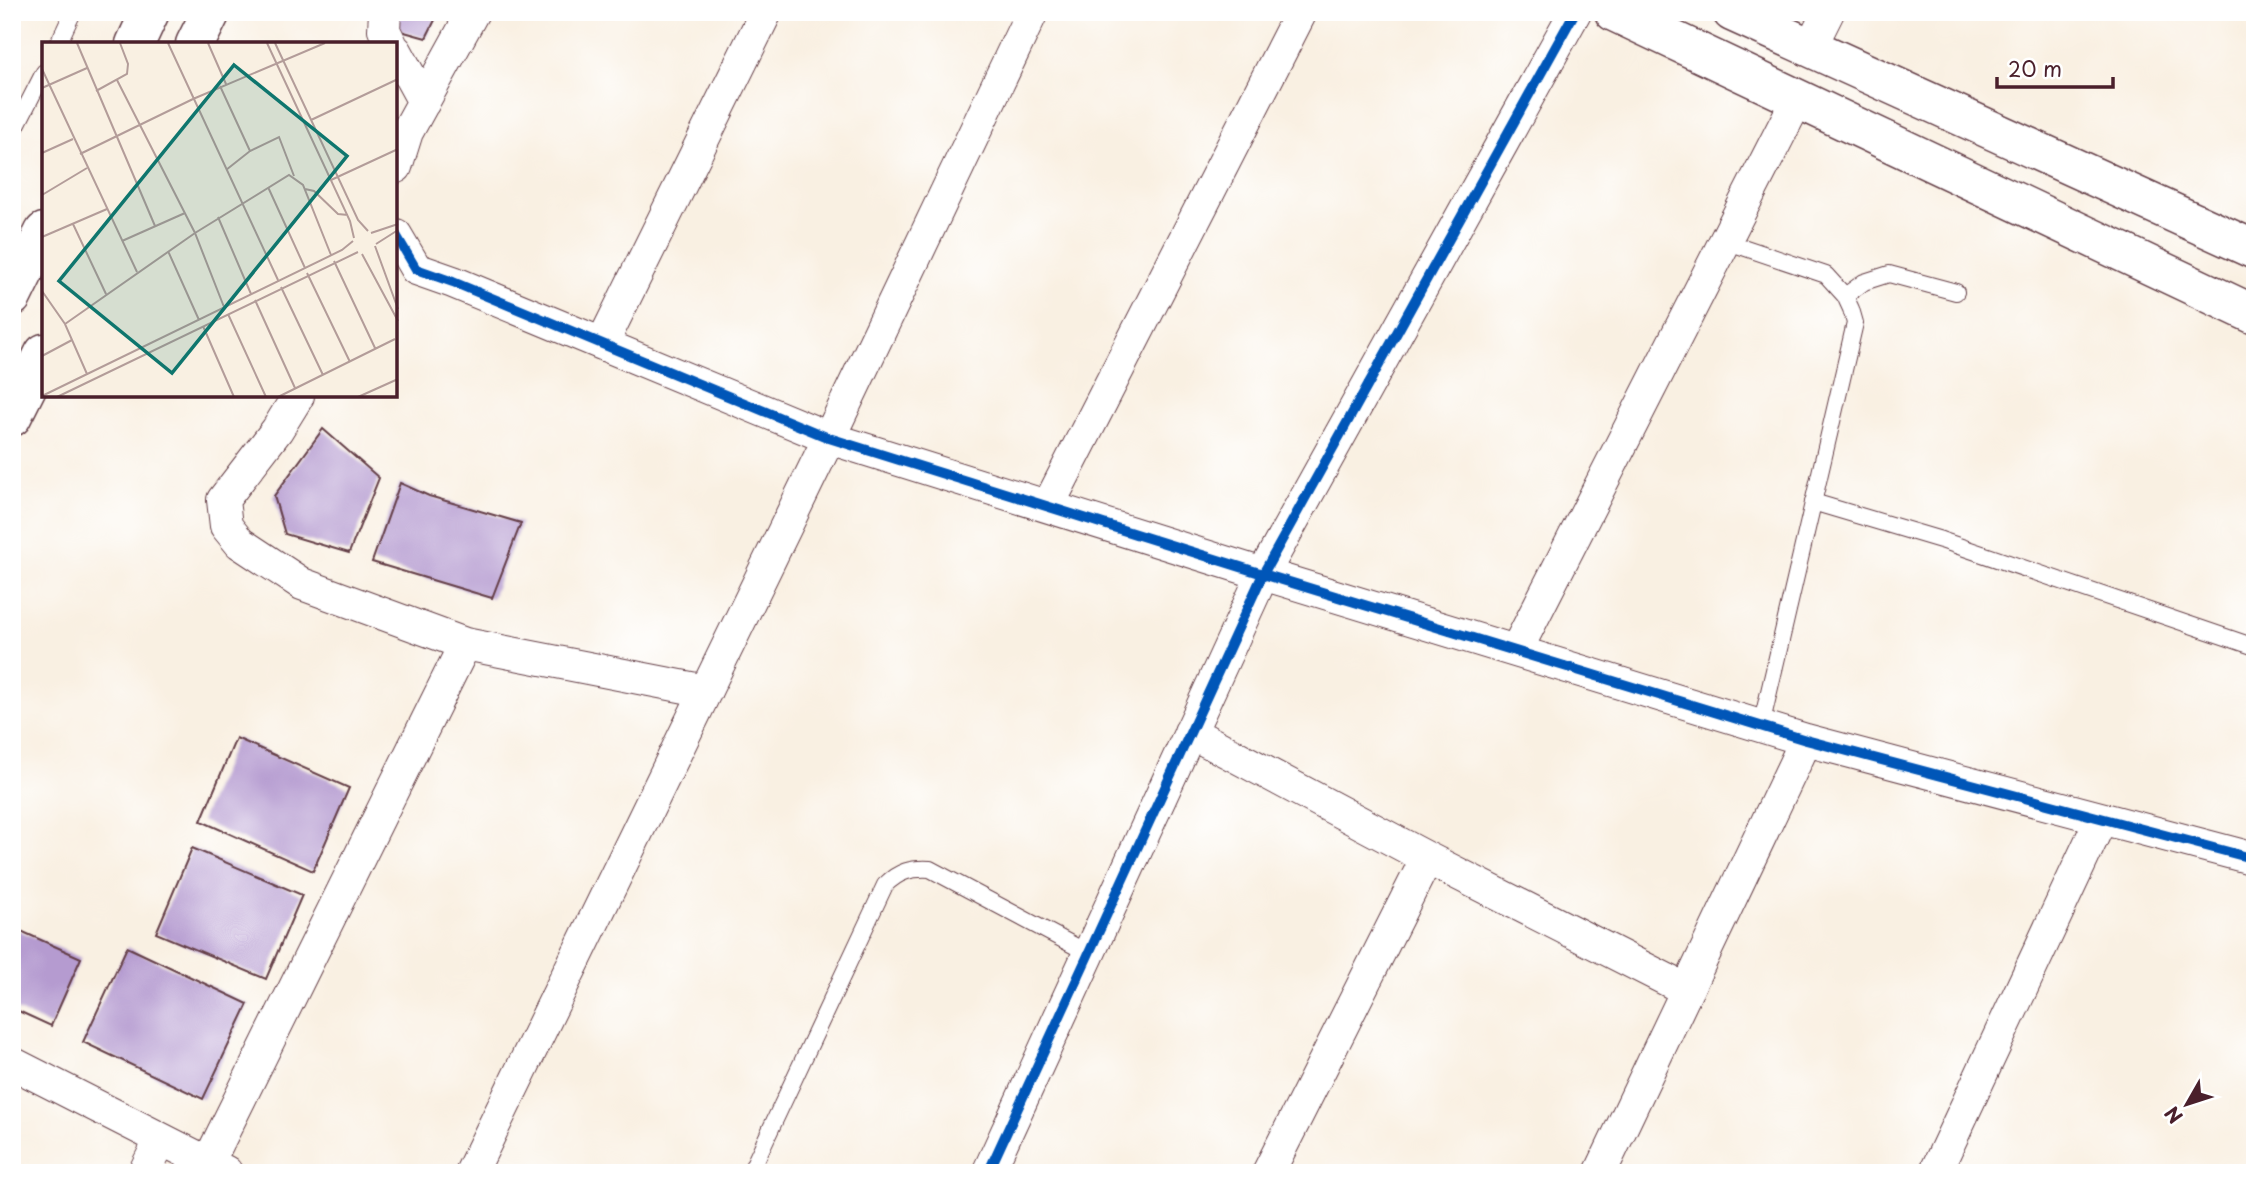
<svg xmlns="http://www.w3.org/2000/svg" width="2267" height="1185" font-family="'Playpen Sans',sans-serif">
  <rect width="100%" height="100%" fill="#fff"/>
  <filter id="ink" filterUnits="userSpaceOnUse"><feTurbulence type="fractalNoise" baseFrequency=".0143" numOctaves="2"/><feDisplacementMap in="SourceGraphic" scale="14" xChannelSelector="R" yChannelSelector="G"/><feConvolveMatrix kernelMatrix="1 2 1 2 8 2 1 2 1" color-interpolation-filters="sRGB"/></filter>
  <filter id="wash" filterUnits="userSpaceOnUse"><feTurbulence type="fractalNoise" baseFrequency=".00686" numOctaves="4" result="noise"/><feDisplacementMap in="SourceGraphic" scale="28" xChannelSelector="R" yChannelSelector="G"/><feGaussianBlur stdDeviation="1.57" result="paint"/><feColorMatrix in="noise" values="0 0 0 0 0 0 0 0 0 0 0 0 0 0 0 0 0 1.4 0 .05"/><feComposite in="paint" operator="in"/></filter>
  <g filter="url(#wash)">
    <rect width="100%" height="100%" fill="#f9f0e2"/>
    <g id="blocks">
      <path fill="#b59bd0" d="M398,12h41l-13,26 -29,-8z
        M323,429l56,49 -30,75 -64,-19 -11,-38z
        M400,483l29,13 92,27 -29,75 -120,-36z
        M236,738l113,50 -36,83 -112,-50z
        M192,848l110,47 -36,84 -110,-46z
        M12,927l69,31 -30,68 -39,-18z
        M127,947l121,57 -45,95 -120,-57z"/>
    </g>
  </g>
  <g filter="url(#ink)">
    <use href="#blocks" fill-opacity="0" stroke="#643e46" stroke-width="2"/>
    <g fill="none" stroke-linecap="round" stroke-linejoin="round">
      <g stroke="#643e46" stroke-width="18">
        <path id="lane" d="M58,44l15,-32
          M12,135l32,-63
          M1725,241l101,34 19,21 6,13 4,14 -94,403
          M1845,296l19,-14 25,-8 67,18
          M1813,502l128,38 314,107
          M750,1173l135,-288c14,-14 26,-17 45,-16l158,84"/>
      </g>
      <g stroke="#643e46" stroke-width="34">
        <path id="street" d="M385,12l-1,18 7,14
          M1810,48l18,-36
          M396,51l28,51
          M396,167l11,-35 66,-120
          M396,235l20,34 37,13 376,156 434,136 543,166 449,119
          M602,344l164,-332
          M298,396l-21,34 -54,70 3,26 14,17 62,41 163,60 241,47
          M1048,506l253,-494
          M1516,651l282,-553
          M1190,732l237,126 260,132
          M12,1063l214,109
          M208,1163l257,-519
          M144,1173l17,-34
          M471,1173l358,-735 203,-426
          M988,1173l275,-599 312,-562
          M1268,1173l159,-315
          M1600,1173l206,-433
          M1935,1173l166,-354"/>
      </g>
      <g stroke="#643e46" stroke-width="41">
        <path id="secondary" d="M1614,12l641,303
          M1732,12l523,238
          M135,44l15,-32
          M195,44l16,-32
          M12,297l32,-65
          M12,417l32,-64"/>
      </g>
      <use href="#lane" stroke="#fff" stroke-width="16"/>
      <use href="#street" stroke="#fff" stroke-width="32"/>
      <use href="#secondary" stroke="#fff" stroke-width="38"/>
      <g stroke="#fff" stroke-width="15">
        <path id="cycleway" d="M396,235l20,34 37,13 376,156 434,136 543,166 449,119
          M988,1173l275,-599 312,-562"/>
      </g>
      <use href="#cycleway" stroke="#0057b8" stroke-width="10"/>
    </g>
  </g>
  <g transform="translate(42 42)">
    <rect width="355" height="355" fill="#f9f0e2"/>
    <path fill="none" stroke="#b39c99" stroke-width="2" d="M35,1l78,183M126,1l110,237M166,1l18,41M225,1l83,178 4,17M233,1l83,177 10,11M0,27l95,203M75,38l78,153 29,74M178,44l30,65M0,46l45,-20M54,49l31,-17 1,-10 -8,-21M269,78l87,-41M0,111l31,-14M38,112l113,-55 132,-56M184,128l24,-19 29,-14 15,39M289,138l67,-31M226,145l37,81M263,147l9,2 24,23 10,1M0,153l45,-27M176,175l33,77M31,182l33,70M329,191l27,-9M0,195l65,-28M80,199l63,-28M334,202l22,-14M333,204l23,63M126,209l31,69M320,212l36,67M292,219l41,87M265,231l43,89M239,245l42,88M0,249l23,33 22,50M213,258l40,88M186,272l38,83M23,282l130,-91 94,-58 14,10 28,70M161,284l31,71M0,314l30,-16M0,354l300,-146 11,-9M15,355l301,-145M236,355l117,-58M316,355l40,-18"/>
    <path fill="#0f766e" fill-opacity="0.15" stroke="#0f766e" stroke-width="3.5" d="M192,23l113,91 -175,217 -113,-92z"/>
    <rect width="355" height="355" fill="none" stroke="#4a1f2b" stroke-width="3.5"/>
  </g>
  <rect width="2267" height="1185" fill="none" stroke="#fff" stroke-width="42"/>
  <g transform="translate(2187 1104) rotate(231)" stroke="#ffffff" stroke-width="5" paint-order="stroke">
  <path d="M0-5L12 26L0 18L-12 26Z" fill="#4a1f2b"/>
  <text y="-10" font-size="19" font-weight="bold" text-anchor="middle" fill="#4a1f2b">N</text>
  </g>
  <path d="M1997 77v10h116v-10" fill="none" stroke="#4a1f2b" stroke-width="3.5"/>
  <text x="2008" y="77" font-size="21" fill="#4a1f2b" stroke="#ffffff" stroke-width="5" paint-order="stroke">20 m</text>
</svg>
